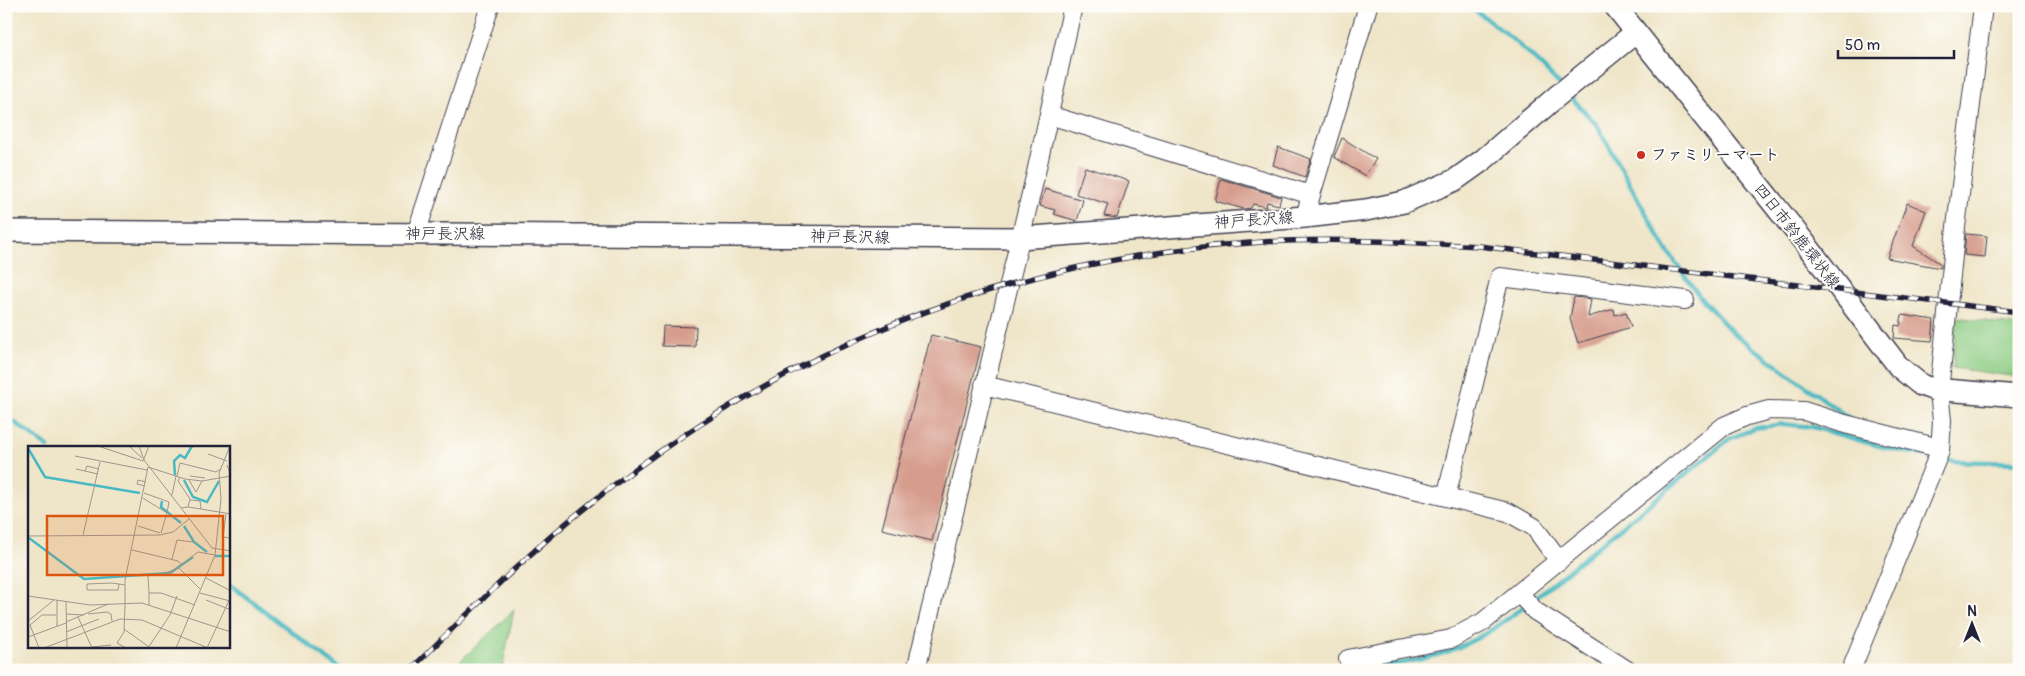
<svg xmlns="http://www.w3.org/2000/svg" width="2025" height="676" font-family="Pangolin,'Klee One',sans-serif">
  <rect width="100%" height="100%" fill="#fdfcf7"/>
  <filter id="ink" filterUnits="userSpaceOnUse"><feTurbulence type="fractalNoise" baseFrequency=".02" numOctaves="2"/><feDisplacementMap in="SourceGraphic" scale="10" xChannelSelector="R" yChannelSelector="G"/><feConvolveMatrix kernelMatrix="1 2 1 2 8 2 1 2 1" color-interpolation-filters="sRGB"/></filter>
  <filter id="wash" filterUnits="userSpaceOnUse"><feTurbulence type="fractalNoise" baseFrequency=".0096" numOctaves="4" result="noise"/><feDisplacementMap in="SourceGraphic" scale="20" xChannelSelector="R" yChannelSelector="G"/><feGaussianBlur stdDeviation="1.12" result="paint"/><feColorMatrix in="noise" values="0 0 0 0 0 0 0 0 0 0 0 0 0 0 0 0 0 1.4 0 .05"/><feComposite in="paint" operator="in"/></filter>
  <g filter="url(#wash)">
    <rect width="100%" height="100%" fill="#efe5c8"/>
    <path fill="#8dcc83" stroke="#58775f" d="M1956,317l63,9v51l-66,-9z
      M514,610l-12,60h-51z"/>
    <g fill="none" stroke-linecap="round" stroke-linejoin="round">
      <path stroke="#4ab9c2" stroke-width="4.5" d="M1469,6c34,23 63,49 91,79
        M1569,95l28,30 69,124 34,48 32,35 117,86
        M6,416l42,31
        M1941,458l13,3 65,2
        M229,584l113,86
        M1530,602l199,-163 26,-11 28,-4 30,3 70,20 50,10
        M1360,670c33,-6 68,-9 99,-23 23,-10 45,-24 65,-41"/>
    </g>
    <g id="blocks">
      <path fill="#d69c8c" d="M1342,138l34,21 -11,17 -31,-19z
        M1278,147l33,12 -6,18 -32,-12z
        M1085,167l44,14 -12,37 -13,-2 4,-12 -32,-10z
        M1221,179l60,18 -2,8 -12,-3 -1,5 -13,-3 -2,4 -7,1 -29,-8z
        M1045,189l38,11 -6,21 -23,-7 1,-4 -15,-4z
        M1907,203l19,8 -13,35 28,18v4l-54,-10z
        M1966,234l21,2 -2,21 -21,-2z
        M1574,297l17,2 -3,18 26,-8 1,6 11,-3 5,15 -53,16 -8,-24z
        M1902,315l32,5 -2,21 -38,-3 1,-13 5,1z
        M663,326l33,1 -1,20 -33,-1z
        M931,335l50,12 -49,194 -50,-12z"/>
    </g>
  </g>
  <g filter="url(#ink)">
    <use href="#blocks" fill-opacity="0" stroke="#413f50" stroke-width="1"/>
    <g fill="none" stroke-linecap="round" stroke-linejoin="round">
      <g stroke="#413f50" stroke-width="20">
        <path id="minor" d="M1049,115l262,80 -6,22
          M1311,195l57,-189
          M416,234l74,-228
          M984,385l524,127 26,15 25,34
          M1446,497l54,-220 185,23
          M1519,593l16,18 92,59
          M1348,659l103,-20 32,-17 241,-196 23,-10 22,-6 35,1 41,13 94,24
          M916,670l119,-493 38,-171
          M1851,670l89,-219 2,-30 -3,-30 17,-164 27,-221"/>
      </g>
      <g stroke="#413f50" stroke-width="24">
        <path id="major" d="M1615,6l190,237 94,124 22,18 11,4 87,7
          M6,231l1013,7 286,-21 61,-7 38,-8 51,-22 28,-20 73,-63 79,-64"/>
      </g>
      <use href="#minor" stroke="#fff" stroke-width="18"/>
      <use href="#major" stroke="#fff" stroke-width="21"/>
      <g stroke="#22223b" stroke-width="5.5">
        <path id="rail" d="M410,670c59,-57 116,-116 181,-167 196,-157 421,-246 672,-261 72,-4 144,0 216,4l540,66"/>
      </g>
      <use href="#rail" stroke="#fdfcf7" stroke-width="4" stroke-dasharray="11" stroke-linecap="butt"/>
    </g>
  </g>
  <circle fill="#c8321e" stroke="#fdfcf7" stroke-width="2" cx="1641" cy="155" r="5"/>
  <g text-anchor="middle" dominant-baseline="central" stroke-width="4" stroke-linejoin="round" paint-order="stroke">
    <g font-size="16" font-weight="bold" fill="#22223b" stroke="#fdfcf7" text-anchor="start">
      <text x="1651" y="155">ファミリーマート</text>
    </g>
    <g font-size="16" fill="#22223b" stroke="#fdfcf7">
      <text transform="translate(1254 220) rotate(-4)">神戸長沢線</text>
      <text x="445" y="234">神戸長沢線</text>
      <text transform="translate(1797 236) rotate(52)">四日市鈴鹿環状線</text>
      <text transform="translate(850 237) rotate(1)">神戸長沢線</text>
    </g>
  </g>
  <g transform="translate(28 446)">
    <rect width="202" height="202" fill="#efe5c8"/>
    <path fill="none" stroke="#4ab9c2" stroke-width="2.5" d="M0,2l17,29 95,16M147,29l-1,-14 6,-6 5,3 7,-12M156,34l9,17 14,5 12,-21M134,55l-1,6 20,16M156,80l10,16 13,10M1,92l55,41 86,-6 23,-16M187,110h16"/>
    <path fill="none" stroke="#9d9790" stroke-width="1" d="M70,0l45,15 6,-15M101,0l13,12M111,0l5,14 68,88 19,3M180,8l19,7M47,10l72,14M48,23l22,5M57,25l2,-5 12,3M149,30l3,-13 36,9 5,-3M162,30l15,2M152,31l-2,4 12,18 -2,8 -7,1M161,34l7,12 6,-11M117,40l-8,-2 1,-4 8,2M116,47l25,9 -2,11M144,49l4,-19M115,52l24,15 -6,20M160,61l13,2 -1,-8 -10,-1M173,63l30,5M198,68l-3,23 8,1M110,80l22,7M55,89l17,-73M0,90l132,-1 13,-3 16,-13M104,104l46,11 4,4M144,113l5,-19 16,2M151,122l22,22M136,127l11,-3 23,-18 17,3M120,130l1,17M178,132l25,13M91,138l-1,6h-31v-6l24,-1 8,1 6,1M172,147l30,8M0,150l62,9 52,-2 89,29M29,154v26M178,154l25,10M38,156l1,46M97,158v-24l23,-113 37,12 17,2 29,-5 -4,-11M97,158l-1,28 -7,11 9,5M121,159v-12h12l34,12M38,168l18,1M60,168l19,-2 4,2 1,7M50,171l14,31M0,175l26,-21M38,176l42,-18M53,180l18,-7M96,183l25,18M38,186l15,-6M0,191l38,-14M64,201l19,-2M11,202l-9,-23 12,-10h14M16,202l76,-29 22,1 66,28M120,202l22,-33 7,-19M148,202l39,-93 6,-56 -2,-26 11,-27M179,202l24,-52"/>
    <path fill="#de560e" fill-opacity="0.15" stroke="#de560e" stroke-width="2.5" d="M19,70h176v59h-176z"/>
    <rect width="202" height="202" fill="none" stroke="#22223b" stroke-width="2.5"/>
  </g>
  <rect width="2025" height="676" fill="none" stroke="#fdfcf7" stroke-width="25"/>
  <g transform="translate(1972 624)" stroke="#fdfcf7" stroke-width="4" paint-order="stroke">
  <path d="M0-4L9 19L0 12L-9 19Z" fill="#22223b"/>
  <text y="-8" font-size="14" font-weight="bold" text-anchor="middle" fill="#22223b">N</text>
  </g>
  <path d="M1838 50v8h116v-8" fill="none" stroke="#22223b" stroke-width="2.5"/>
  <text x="1845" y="50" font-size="15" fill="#22223b" stroke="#fdfcf7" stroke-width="4" paint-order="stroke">50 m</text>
</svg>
